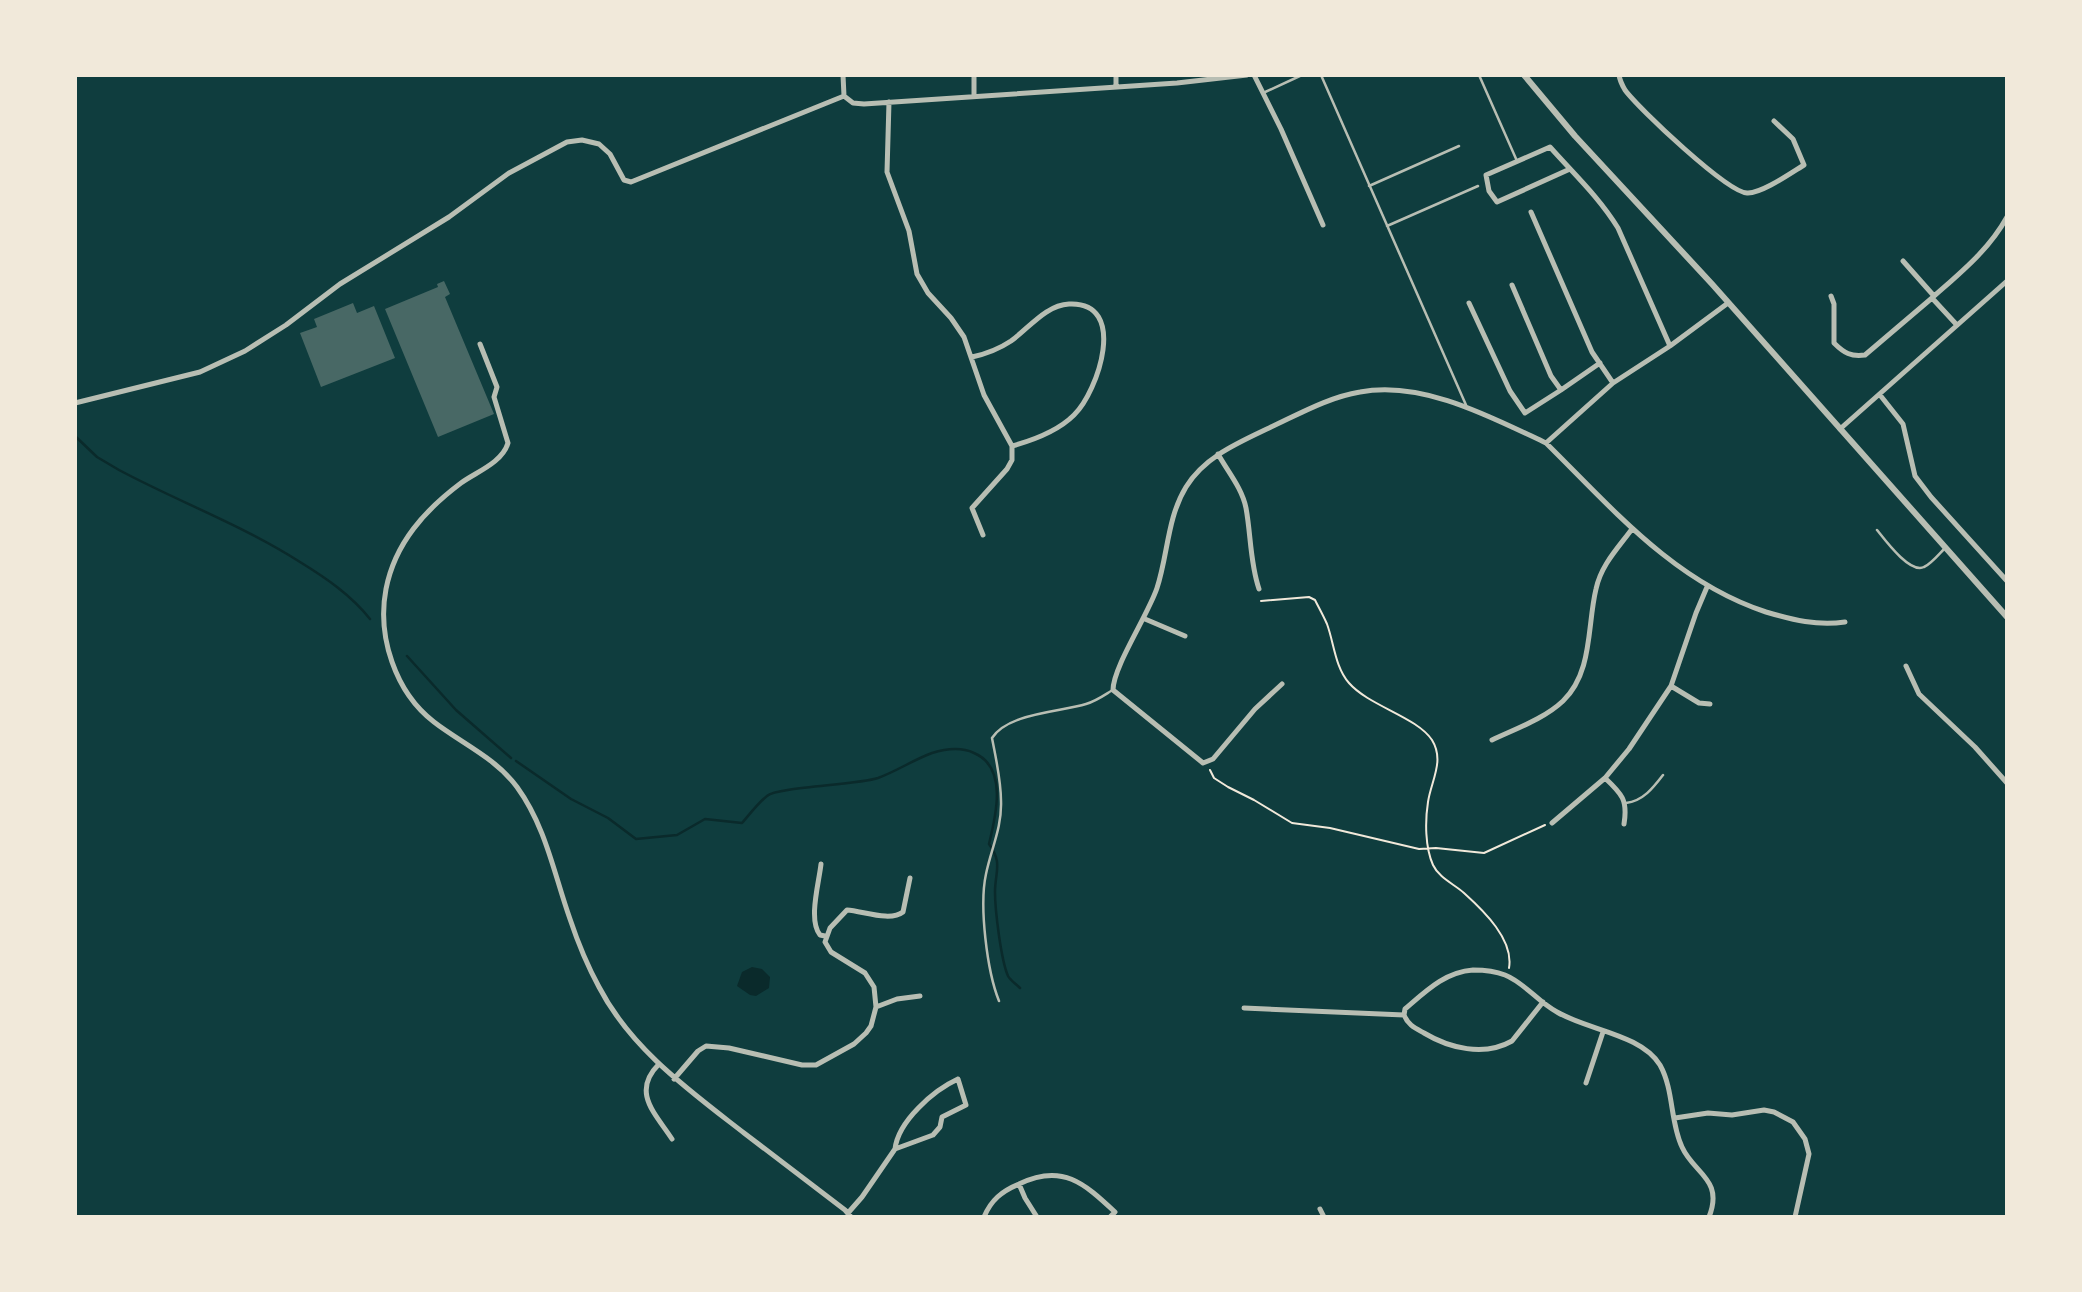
<svg xmlns="http://www.w3.org/2000/svg" width="2082" height="1292" font-family="'Exo 2',sans-serif">
  <rect width="100%" height="100%" fill="#0f3d3e"/>
  <path fill="#0a2a2b" d="M752,967l10,2 8,8 -1,11 -13,8 -6,-1 -13,-9 5,-14z"/>
  <g fill="none" stroke-linecap="round" stroke-linejoin="round">
    <path stroke="#0a2a2b" stroke-width="2.5" d="M75,436l22,21 22,13c60,32 123,55 181,92 26,16 51,33 70,57
      M407,656l49,54 55,48
      M516,761l55,38 37,19 28,21 41,-4 28,-16 37,4c8,-9 16,-20 25,-27 10,-9 90,-11 111,-18 19,-7 35,-18 54,-25 13,-4 29,-6 42,0 34,14 22,63 15,91 14,19 6,28 6,48 0,18 6,68 13,84 2,4 8,8 12,12"/>
  </g>
  <path fill="#486865" d="M444,281l6,13 -5,3 49,117 -56,23 -53,-128 53,-22 -1,-3z
    M353,303l4,10 17,-7 21,52 -74,29 -21,-54 17,-6 -3,-8z"/>
  <g fill="none" stroke-linecap="round" stroke-linejoin="round">
    <path stroke="#f1e9da" stroke-width="2" d="M1261,601l48,-4 6,3c4,8 8,15 12,24 7,19 8,43 22,59 20,23 68,34 83,57 13,21 -1,41 -4,62 -3,19 -3,45 5,63 6,13 21,19 31,28 20,18 50,47 45,75
      M1210,770l4,8 14,9 26,13 38,23 38,5 89,21 17,-1 48,5 61,-28"/>
    <path stroke="#b8beb3" stroke-width="2.5" d="M1321,75l145,330
      M1479,75l38,86
      M1263,93l39,-18
      M1369,186l90,-40
      M1387,226l91,-40
      M1877,530c8,10 33,44 47,37 7,-3 15,-13 21,-19
      M1626,803c17,-2 27,-15 37,-28
      M999,1001c-12,-30 -20,-95 -13,-127 5,-25 16,-46 15,-73 0,-21 -5,-42 -9,-63 16,-25 68,-26 94,-34 10,-3 17,-8 25,-13"/>
    <path stroke="#b8beb3" stroke-width="5" d="M843,75l1,21 9,7 11,1 313,-21 70,-8
      M974,75v20
      M1116,75v12
      M1254,75l27,54 42,96
      M1619,75c1,6 3,10 6,15 14,19 102,102 122,103 14,1 44,-20 57,-28l-11,-26 -19,-18
      M889,102l-2,70 22,59 8,43 11,19 23,25 13,19 20,58 28,51v14l-5,9 -35,39 11,27
      M1570,169l-73,33 -8,-11 -3,-16 64,-28c24,27 49,50 68,81l52,118
      M1531,212l61,140 21,31
      M1903,261l31,35
      M1512,285l39,91 10,14 39,-27
      M1831,296l3,8v39c10,10 17,14 31,12l67,-57
      M1469,303l41,88 15,22 36,-23
      M1956,324l-24,-26c28,-25 57,-48 75,-81
      M480,344l17,43 -3,10 14,46c-6,20 -32,29 -47,40 -36,27 -66,60 -75,106 -9,47 9,103 48,133 27,21 62,36 83,65 29,40 37,87 53,132 8,24 17,46 29,68 32,62 91,104 145,146 33,25 67,51 101,77l6,7
      M972,357c14,-3 27,-8 39,-16 18,-13 35,-36 58,-37 60,-3 29,88 5,111 -16,16 -40,25 -62,31
      M1880,395l23,29 12,52 16,21 76,84
      M75,403l125,-31 45,-21 41,-26 54,-41 109,-67 60,-44 58,-31 15,-2 17,4 11,10 14,26 7,2 213,-86
      M1840,429l167,-148
      M1546,443c66,65 128,139 220,169 27,8 51,14 79,10
      M1218,454c10,18 24,34 28,54 5,27 4,55 13,81
      M1145,619l40,17
      M1906,666l13,28 56,53 32,36
      M1282,684l-27,25 -42,50 -10,4 -90,-73c0,-23 35,-75 44,-102 11,-33 10,-70 29,-101 19,-31 54,-45 85,-60 28,-13 58,-30 89,-35 62,-12 131,25 186,51l67,-60 57,-37 58,-43
      M1671,686l28,17 11,1
      M1492,740c23,-11 52,-21 71,-39 30,-29 24,-75 33,-112 5,-24 22,-41 36,-60
      M1605,778c17,16 23,22 19,46
      M1552,823l53,-45 24,-29 42,-63 25,-73 11,-26
      M821,864c-2,19 -13,56 -1,71l5,1
      M1543,1002l-31,39c-28,16 -63,7 -88,-8 -9,-5 -16,-8 -20,-18l1,-6c21,-18 40,-37 68,-39 11,0 22,1 32,5 20,8 33,27 52,37 30,18 84,22 103,53 14,25 10,57 22,82 12,27 42,32 27,70
      M876,1007l21,-8 23,-3
      M1244,1008l160,7
      M659,1064c-28,28 -4,49 13,75
      M674,1079l24,-28 8,-5 23,2 73,17h14l38,-21 12,-11 5,-7 5,-19 -2,-20 -9,-14 -34,-21 -6,-10 5,-14 17,-18c16,1 43,12 56,2l7,-34
      M1586,1083l17,-51
      M1675,1118l33,-5 24,2 32,-5 10,2 19,10 12,17 4,15 -14,63
      M1019,1184l6,14 12,19
      M1320,1209l4,8
      M848,1213l14,-16 33,-48 38,-14 7,-8 2,-10 24,-12 -8,-26c-24,11 -60,42 -63,70
      M984,1217c7,-17 18,-26 35,-33 43,-21 65,-1 96,28l-5,5"/>
    <path stroke="#b8beb3" stroke-width="6" d="M1524,75l51,61 137,148 295,333"/>
  </g>
  <rect width="2082" height="1292" fill="none" stroke="#f1e9da" stroke-width="154"/>
</svg>
